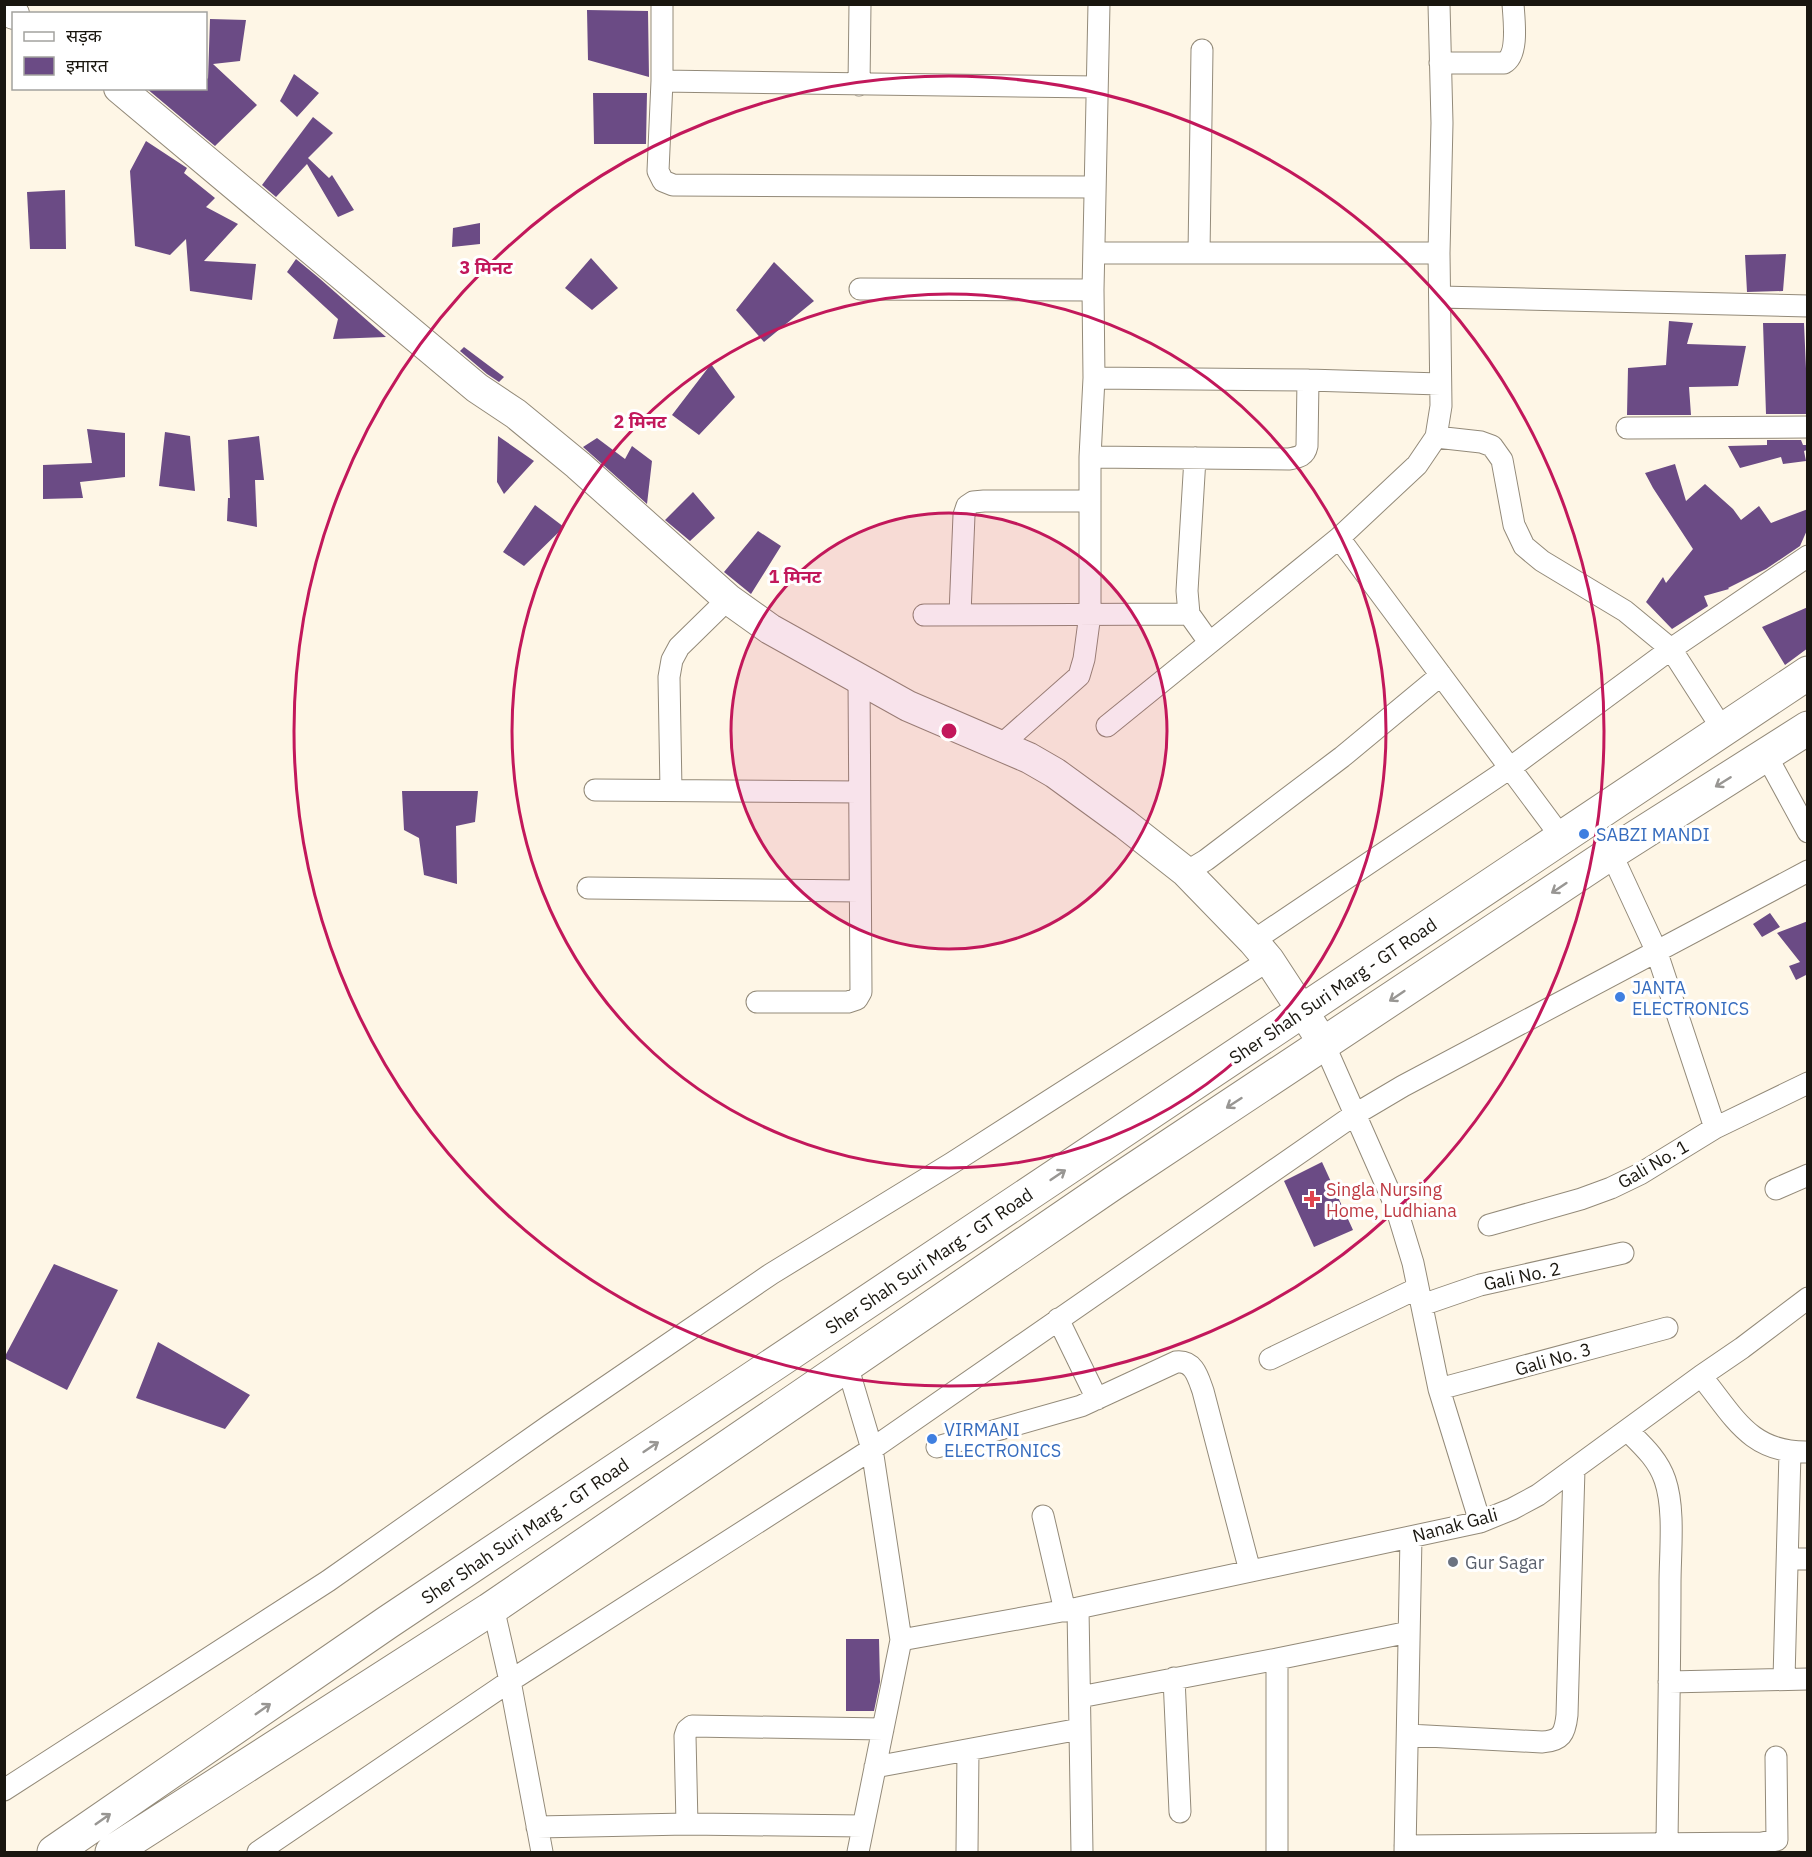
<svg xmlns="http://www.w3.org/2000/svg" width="1812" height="1857" font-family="'IBM Plex Sans','Noto Sans Devanagari',sans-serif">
  <rect width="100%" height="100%" fill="#fef6e6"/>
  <path fill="#6b4b85" d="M587,10l61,1 1,66 -61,-17z
    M210,19l36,1 -6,41 -27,3 44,41 -42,41 -69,-58h60v-11l2,2z
    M294,74l25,19 -22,24 -17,-16z
    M593,93h54l-1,51h-52z
    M313,117l20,16 -25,25 21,20 3,-3 22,35 -16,7 -31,-53 -31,33 -14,-12z
    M146,141l41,27 -3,5 31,25 -9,9 32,17 -34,37 52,3 -4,36 -62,-9 -4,-52 -16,16 -35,-9 -5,-75z
    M65,190l1,59h-36l-3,-57z
    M480,223v21l-28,3 1,-19z
    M1786,254l-3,37 -36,1 -2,-37z
    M591,258l27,30 -26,22 -27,-22z
    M296,259l23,19 67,59 -53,2 5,-20 -51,-47z
    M774,262l40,39 -50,41 -28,-32z
    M1669,321l24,2 -6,21 59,2 -8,40 -49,1 2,28h-64l1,-47 38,-3z
    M1763,323h41l4,91h-42z
    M464,347l40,30 -5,5 -12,-8 -27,-23z
    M711,364l24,33 -36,38 -27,-20z
    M87,429l38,4v44l-45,5 3,16 -40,1v-34l49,-2z
    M165,432l25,4 5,55 -36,-5z
    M259,436l5,44h-9l2,47 -30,-6 1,-23h2l-2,-58z
    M498,436l36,25 -30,33 -7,-12z
    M597,438l28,21 7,-13 20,15 -5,43 -64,-57z
    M1767,440h34l2,5h3l1,5 -3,1 2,10 -23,3 -2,-7 -41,11 -12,-22 39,-1z
    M1675,464l11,37 19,-17 28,25 8,11 18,-14 12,17 37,-14v19l-8,18 -34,23 -38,19 1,1 -25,7 4,10 -36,23 -26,-27 17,-25 3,6 27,-34 -40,-61 -8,-15z
    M693,492l22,26 -25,23 -25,-21z
    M535,505l29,22 -40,39 -21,-14z
    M758,531l23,15 -30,48 -27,-22z
    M1808,607v41l-23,17 -23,-38z
    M402,791h76l-3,31 -19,4 1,58 -33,-9 -5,-37 -15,-8z
    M1770,913l10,14 -18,10 -9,-13z
    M1808,921v53l-12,6 -7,-14 11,-4 -23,-29z
    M1322,1162l31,68 -39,17 -30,-66z
    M54,1264l64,26 -51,100 -63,-32z
    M158,1342l92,53 -25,34 -89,-31z
    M846,1639h33l1,43 -6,29h-28z"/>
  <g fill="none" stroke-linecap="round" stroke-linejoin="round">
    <g stroke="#938a79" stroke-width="23">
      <path id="street" d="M662,4v77
        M1440,63h64c15,-8 10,-43 9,-59
        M859,85l1,-81
        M1095,187l-422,-2 -10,-4 -5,-10 4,-90 435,6
        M1095,253h344
        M1199,253l3,-203
        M860,289l233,1
        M1440,297l368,9
        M1094,378l214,2 132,4
        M1627,428l181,-1
        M1436,437l45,5 11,4 10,14 12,65 10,21 18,15 83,50 46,38 52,81
        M1090,457l199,2c10,-2 16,-3 18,-13l1,-66
        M1195,458l-8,133 2,23 20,28
        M1339,538l223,300
        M960,614l4,-99 3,-9 6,-4 11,-1h106
        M924,615l265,-1
        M1107,726l232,-188 78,-73 19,-28 5,-31 -2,-153 3,-130 -3,-119
        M1001,745l78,-69 5,-17 6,-45v-157l4,-79 -1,-88 6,-286
        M1766,755l42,77
        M595,790l264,2
        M671,790l-2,-113 3,-17 7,-13 49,-48
        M1611,853l45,97 59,178
        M1186,872l20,-12 136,-103 99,-82
        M588,888l272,3
        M1253,941l257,-173 161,-119 137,-93
        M757,1002h91l9,-3 4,-7 -2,-313
        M1324,1044l72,163 17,56 26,126 41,133
        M1776,1189l32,-14
        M1489,1225l92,-26 30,-11 29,-14 75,-46 93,-45
        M1422,1305l58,-20 143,-32
        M1058,1319l39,80
        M1270,1359l148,-71
        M847,1365l25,84 29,191 -43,212
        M1701,1376c33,40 48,77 107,76
        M1439,1389l228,-61
        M1627,1430c15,15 31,29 38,50 10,29 5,73 5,104 0,87 -2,173 -3,260
        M937,1447l144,-41 95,-44c18,-2 22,15 27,29l47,180
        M1043,1516l22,95
        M1788,1559h20
        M493,1607l17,74 32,171
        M1078,1608l402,-86 32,-13 26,-14 163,-119 41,-28 66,-50
        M901,1640l177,-32 4,244
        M1174,1678l6,134
        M1784,1679l6,-227
        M1669,1682l139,-3
        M1080,1697l197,-38
        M1408,1735l134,7c19,-1 23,-8 25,-27l7,-246
        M875,1767l205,-38
        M4,1790l324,-209 222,-156 221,-151 181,-111 317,-203
        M687,1824l176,2
        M537,1827l150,-3 -2,-88 2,-6 5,-4 191,3
        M1405,1846l357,-3 15,-3 -1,-83
        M258,1852l252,-171 362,-232 482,-334 49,-29 405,-215
        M967,1852l1,-102
        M1277,1852v-193l132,-27
        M1405,1852l6,-315"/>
    </g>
    <g stroke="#938a79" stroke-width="32">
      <path id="secondary" d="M4,10l10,4
        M119,88l358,300 39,26 62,51 150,134 42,30 138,77 121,52 26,15 70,51 61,48 67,69 16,19 55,84"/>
    </g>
    <g stroke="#938a79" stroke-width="35">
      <path id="primary" d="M54,1852l334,-230 1420,-949
        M112,1852l377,-242 623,-426 499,-331 197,-125"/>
    </g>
    <use href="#street" stroke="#fff" stroke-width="21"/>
    <use href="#secondary" stroke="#fff" stroke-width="30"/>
    <use href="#primary" stroke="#fff" stroke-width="33"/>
  </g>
  <defs><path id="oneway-shaft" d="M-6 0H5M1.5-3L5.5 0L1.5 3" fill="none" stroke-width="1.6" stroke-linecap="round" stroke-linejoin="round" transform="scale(1.5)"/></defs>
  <g stroke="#989693">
    <use href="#oneway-shaft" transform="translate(1723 782) rotate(148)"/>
    <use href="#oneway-shaft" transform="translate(1559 888) rotate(146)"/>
    <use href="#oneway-shaft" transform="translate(1397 996) rotate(146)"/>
    <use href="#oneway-shaft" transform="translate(1234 1103) rotate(147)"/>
    <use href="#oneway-shaft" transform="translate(1058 1175) rotate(-34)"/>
    <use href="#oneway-shaft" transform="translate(651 1447) rotate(-34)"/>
    <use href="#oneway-shaft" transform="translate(263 1709) rotate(-35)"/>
    <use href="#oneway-shaft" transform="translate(103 1819) rotate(-35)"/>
  </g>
  <circle cx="949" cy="731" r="218" fill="#c2185b" fill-opacity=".12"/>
  <g fill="none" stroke="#c2185b" stroke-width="3">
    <circle cx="949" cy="731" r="218"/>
    <circle cx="949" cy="731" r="437"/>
    <circle cx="949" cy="731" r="655"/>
  </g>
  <g fill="#3f7fe0" stroke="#fff" stroke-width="2">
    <circle cx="1584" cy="834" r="6"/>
    <circle cx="1620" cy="997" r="6"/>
    <circle cx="932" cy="1439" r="6"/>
  </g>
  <path fill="#e0444e" stroke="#fff" stroke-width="2" d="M1309 1190h6v6h6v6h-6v6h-6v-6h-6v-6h6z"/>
  <circle fill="#6b7280" stroke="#fff" stroke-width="2" cx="1453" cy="1562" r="6"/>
  <g text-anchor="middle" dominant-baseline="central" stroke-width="6" stroke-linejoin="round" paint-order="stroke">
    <g font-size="18" fill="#366cbe" stroke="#fff" text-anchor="start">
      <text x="1596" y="834">SABZI MANDI</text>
      <text x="1632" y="987">JANTA<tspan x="1632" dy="21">ELECTRONICS</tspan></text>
      <text x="944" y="1429">VIRMANI<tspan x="944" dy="21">ELECTRONICS</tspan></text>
    </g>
    <g font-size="18" fill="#19160f" stroke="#fff">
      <text transform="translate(1333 991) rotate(-34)">Sher Shah Suri Marg - GT Road</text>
      <text transform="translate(1653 1164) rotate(-30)">Gali No. 1</text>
      <text transform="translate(929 1261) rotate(-34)">Sher Shah Suri Marg - GT Road</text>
      <text transform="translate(1522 1276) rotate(-12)">Gali No. 2</text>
      <text transform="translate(1553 1359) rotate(-16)">Gali No. 3</text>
      <text transform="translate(1455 1525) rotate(-15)">Nanak Gali</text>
      <text transform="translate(525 1531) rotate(-34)">Sher Shah Suri Marg - GT Road</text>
    </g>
    <g font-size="18" fill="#be3a42" stroke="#fff" text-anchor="start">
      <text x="1326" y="1189">Singla Nursing<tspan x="1326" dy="21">Home, Ludhiana</tspan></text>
    </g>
    <g font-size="18" fill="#5b616d" stroke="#fff" text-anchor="start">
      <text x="1465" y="1562">Gur Sagar</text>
    </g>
  </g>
  <circle cx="949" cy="731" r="9" fill="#c2185b" stroke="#fff" stroke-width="3"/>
  <g font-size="18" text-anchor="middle" font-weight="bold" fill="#c2185b" stroke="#fff" stroke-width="6" stroke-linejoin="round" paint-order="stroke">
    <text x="486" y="274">3 मिनट</text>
    <text x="640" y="428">2 मिनट</text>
    <text x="795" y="583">1 मिनट</text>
  </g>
  <rect width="1812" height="1857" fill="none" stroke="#19160f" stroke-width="12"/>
  <rect x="12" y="12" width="195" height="78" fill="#ffffff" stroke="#a3a29f" stroke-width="1.5"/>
  <rect x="24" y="32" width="30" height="9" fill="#ffffff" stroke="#a3a29f" stroke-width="1.5"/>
  <text x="66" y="42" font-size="18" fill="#19160f">सड़क</text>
  <rect x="24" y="57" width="30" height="18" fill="#6b4b85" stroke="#a3a29f" stroke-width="1.5"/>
  <text x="66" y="72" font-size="18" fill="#19160f">इमारत</text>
</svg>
